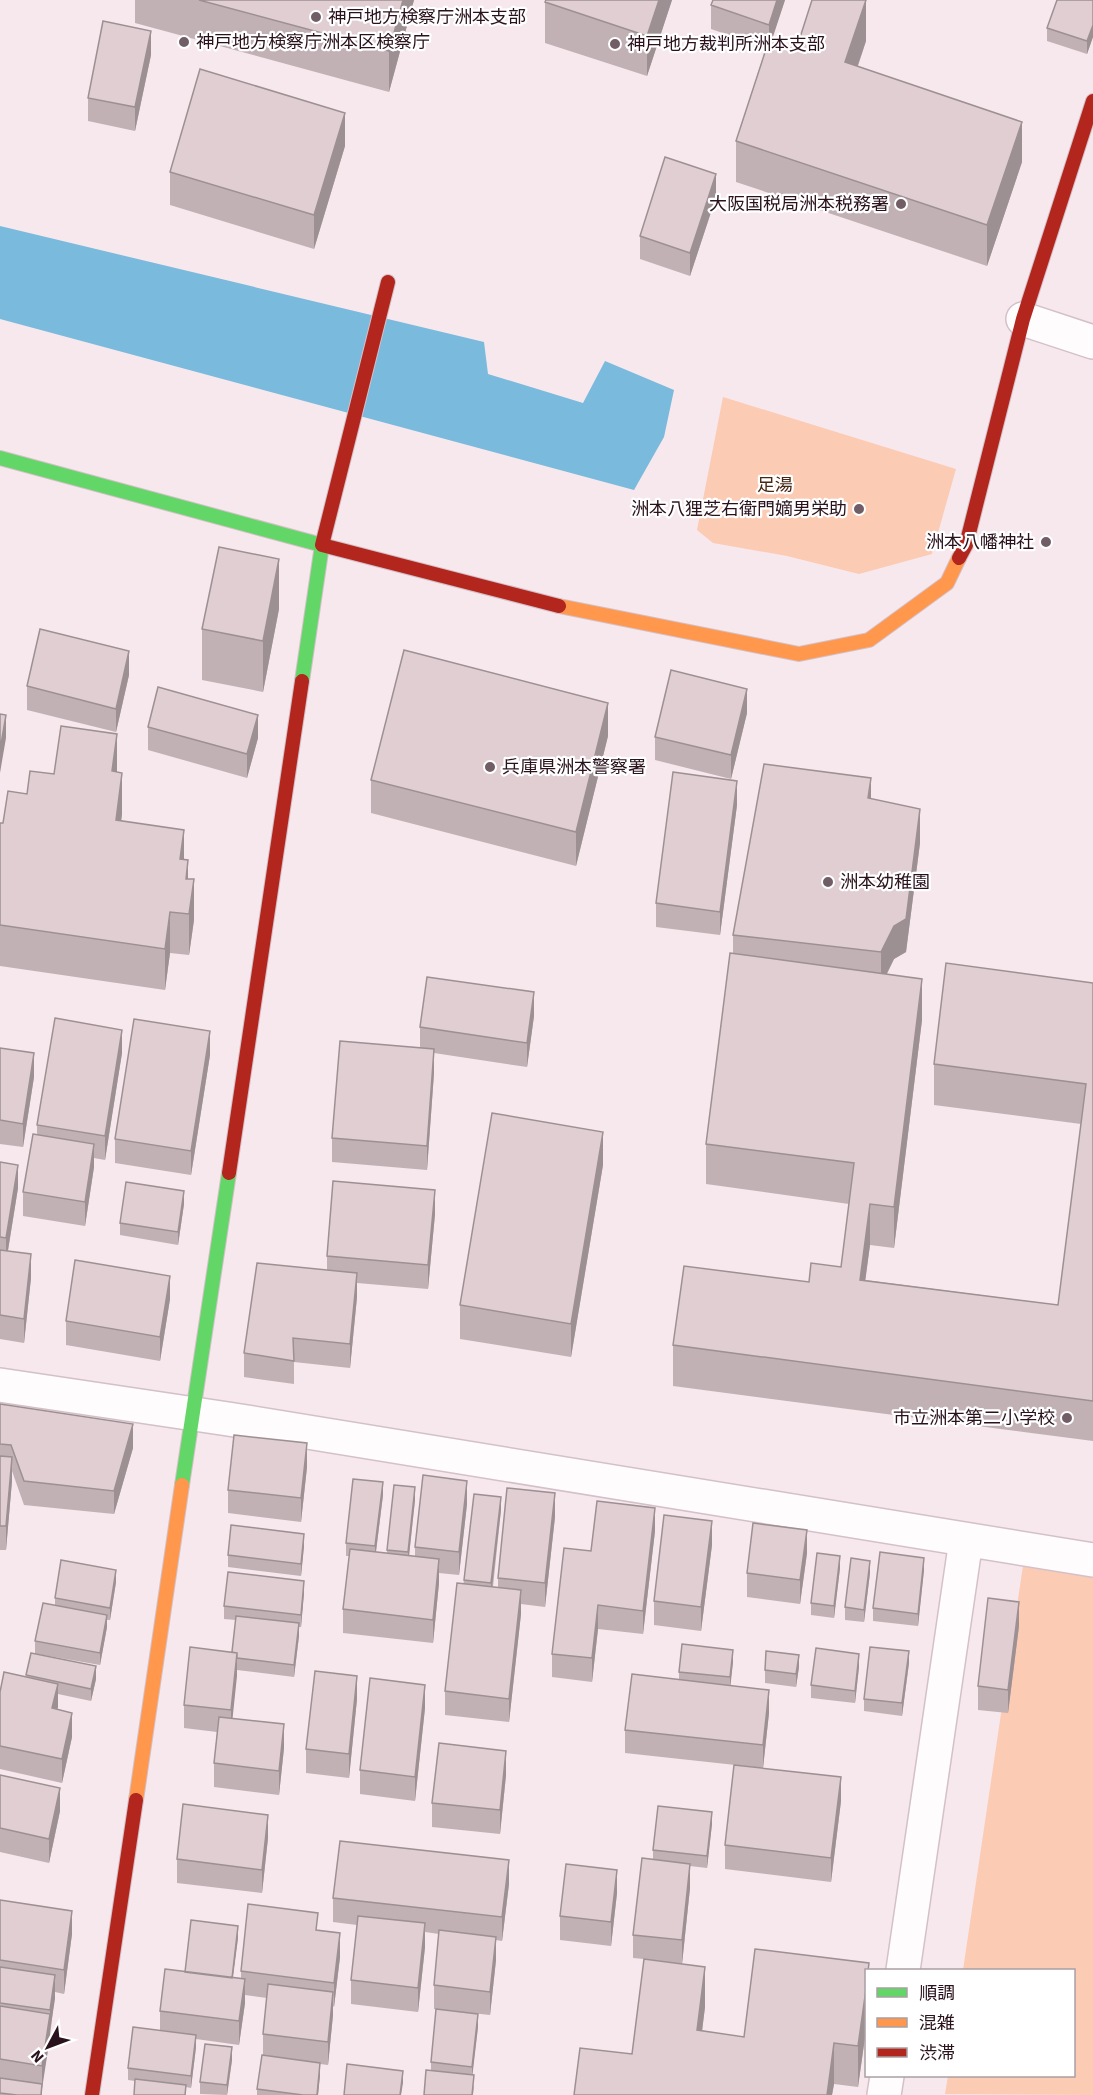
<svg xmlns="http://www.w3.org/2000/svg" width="1093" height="2095" font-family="'Source Sans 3','Noto Sans JP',sans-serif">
  <rect width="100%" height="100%" fill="#f7e8ed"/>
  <path fill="#fbcbb4" d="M723,397l233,72 -24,85 -73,20 -72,-18 -74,-13 -16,-13z
    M1025,1552l68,12v531l-148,-1 3,-18h126v-106h-111z"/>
  <path fill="#7abadc" d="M0,226l484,116 4,32 95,29 22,-42 69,29 -10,47 -30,53 -634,-171z"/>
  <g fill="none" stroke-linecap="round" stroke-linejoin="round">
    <g stroke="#d4c0c8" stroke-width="36">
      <path id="street" d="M1023,319l70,23
        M0,1385l228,34 865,141
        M903,1970l63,-430
        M884,2095l3,-19"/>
    </g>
    <g stroke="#d4c0c8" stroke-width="16">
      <path id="fast" d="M0,458l322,87 -20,136
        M182,1485l47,-312"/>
    </g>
    <g stroke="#d4c0c8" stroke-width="16">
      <path id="slow" d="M559,606l240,48 70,-14 78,-57 12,-25
        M136,1800l46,-315"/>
    </g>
    <g stroke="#d4c0c8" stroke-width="16">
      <path id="jam" d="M388,282l-66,263 237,61
        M959,558l7,-13 57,-226 70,-218
        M229,1173l73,-492
        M92,2095l44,-295"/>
    </g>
    <use href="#street" stroke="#fefcfc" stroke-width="33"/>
    <use href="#fast" stroke="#63d668" stroke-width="14"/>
    <use href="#slow" stroke="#ff974d" stroke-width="14"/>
    <use href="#jam" stroke="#b3261e" stroke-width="14"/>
  </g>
  <path fill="#c1b1b5" d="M135,0h279l-25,92 -254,-69z
    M672,0l-25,76 -102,-33v-41z
    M785,0l-14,41 25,9 70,-9 -8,25 164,96 -35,104 -251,-84v-41l30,-93 -55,-19v-24z
    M1093,0v37l-6,17 -40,-13v-13z
    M151,55l-16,76 -47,-10v-23z
    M345,146l-31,103 -144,-44v-33z
    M716,197l-26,79 -50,-17v-23z
    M279,609l-16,83 -61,-12v-51z
    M129,675l-13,57 -89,-22v-24z
    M747,713l-16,66 -76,-19v-23z
    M148,727l110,11 -11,40 -99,-28z
    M608,736l-32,130 -205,-53v-33z
    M117,772l5,42 -1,7 63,39 4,19 6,41 -5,35 -19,-2 -5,37 -165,-24v-143h3l51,-49z
    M871,798l49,45 -14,109 -12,7 -7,15 35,46 -28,228 -24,-3 -5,35 193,25 23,-181 -147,-19v-41l159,-81v458l-420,-55v-41l168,-78 8,-63 -143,-20v-40l27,-190v-19z
    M737,805l-17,130 -64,-8v-24z
    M534,1016l-7,51 -93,-14v20l-7,97 -95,-8v-24l88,-90v-21z
    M0,1048l34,29 -11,70 -23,-3z
    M122,1053l-17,107 -11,-2v9l-9,59 -62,-10v-24l14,-58v-9z
    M210,1055l-19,120 -76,-12v-24z
    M0,1162l18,26 -10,63 23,27 -7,65 -24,-4z
    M603,1165l-32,192 -111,-18v-34z
    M184,1204l-6,41 -58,-10v-12z
    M435,1214l-7,75 -71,-6v14l-7,71 -56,-6v22l-50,-7v-24l83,-83v-14z
    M170,1299l-10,62 -94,-16v-24z
    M0,1404l133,44 -19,66 -90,-9 -12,-34v10l-6,69h-6z
    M307,1467l-6,55 -73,-9v-23z
    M383,1495l-7,57 11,1v-3l28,-50 -6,56h6v-9l52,-43 -8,71 -20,-2v10l-6,60 -90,-10v-24l6,-53h-3v-13z
    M501,1510l-8,77h5v-9l57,-61 -10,90 -24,-3v10l-12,108 -64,-7v-24l19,-111z
    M655,1531l-12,103 -45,-5 -6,53 -40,-5v-23l39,-103z
    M712,1545l-11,86 -47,-6v-24z
    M304,1546l-3,30 -73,-9v-12z
    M807,1553l-7,51 -53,-7v-24z
    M840,1568l-6,50 -23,-3v-12z
    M924,1570l-6,56 -45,-5v-13z
    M870,1573l-6,49 -19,-2v-13z
    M116,1582l-6,38h-3v7l-7,38 -63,-11 59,25 -5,22 -33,-7 -1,15 15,28 -10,46 -62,-14v-77l26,-15 9,-24v-12l20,-36v-7z
    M304,1593l-3,34h-2v9l-5,41 -57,-7 -5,49 52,29 -5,47 -65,-8v-24l3,-31 -33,-4v-23l48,-53 4,-32 -12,-1v-13z
    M1019,1626l-11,87 -30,-3v-24z
    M733,1662l-3,23 39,28 -6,55 -138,-15v-23l54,-51v-7z
    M909,1663l-7,53 -38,-5v-12z
    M799,1667l-3,20 -31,-4v-13z
    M859,1667l-4,36 -44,-5v-13z
    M357,1699l-8,79 -43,-5v-24z
    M425,1708l-10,93 -55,-7v-24z
    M0,1775l60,36 -11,52 -49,-11z
    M506,1775l-6,59 -68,-7v-24z
    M841,1801l-10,81 -106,-13v-24z
    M658,1806l54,6v12l-5,44 -17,-2v22l-8,76h-1l24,3v40l-3,24 42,6 11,-88 114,14v8h-2v52l-9,64 -24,-3 -2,11h-258l6,-47 52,6 12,-95 -11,-1v-23l9,-77 11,1v-9z
    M268,1838l-6,55 -85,-10v-24z
    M509,1884l-7,57 -6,-1v20l-6,55 -56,-6v-24l5,-51 -14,-2v15l-7,65 -67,-8v-24l6,-55 -24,-3v-24z
    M617,1893l-6,53 -51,-6v-24z
    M0,1900l72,34 -8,60 -9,-2 -5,45 -8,47v11h-42z
    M318,1931l22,26 -6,50 -1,-1v9l-5,50 -8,-1v11l-2,20h-61v-6l6,-34v-21l4,-36 -22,-3v8l-6,42 -43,-6v8l-5,41 -5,-1v8l-51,-14 -7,-1v-12l32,-38v-19l25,-39 53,-34 -5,40 8,1v-8z
    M478,2027l-6,48 2,13 -1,7h-49l7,-25v-8z
    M232,2060l-5,35 -27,-1v-12z"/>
  <path fill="#9d9093" d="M403,0h11l-25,92v-41z
    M659,0h13l-25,76v-40z
    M777,0h8l-16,49v-24z
    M866,0v41l-21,62v-41z
    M1093,25v12l-6,17v-13z
    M151,31v24l-16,76v-24z
    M345,113v33l-31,103v-34z
    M1022,122v40l-35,104v-41z
    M716,174v23l-26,79v-23z
    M279,559v50l-16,83v-51z
    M129,651v24l-13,57v-23z
    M747,689v24l-16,66v-24z
    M608,703v33l-32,130v-34z
    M6,715v23l-6,35v-23z
    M258,715v23l-11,40v-24z
    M117,734v41l-5,-4z
    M122,773v41l-6,47v-41z
    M871,778v34l-3,-14z
    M737,781v24l-17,130v-23z
    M920,809v34l-14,109 -12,7 -13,26v-33z
    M184,830v41l-4,-12z
    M188,860v41l-2,-22z
    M194,879v41l-5,35v-41z
    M170,912v41l-5,37v-41z
    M922,979v41l-28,228v-41z
    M534,992v24l-7,51v-24z
    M122,1030v23l-17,107v-24z
    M210,1031v24l-19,120v-24z
    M434,1049v24l-7,97v-24z
    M34,1053v24l-11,70v-23z
    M603,1132v33l-32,192v-33z
    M94,1144v23l-9,59v-24z
    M18,1165v23l-12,74v-24z
    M435,1190v24l-7,75v-24z
    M184,1191v13l-6,41v-13z
    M870,1204v41l-10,76v-41z
    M31,1254v24l-7,65v-24z
    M357,1273v24l-7,71v-24z
    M170,1276v23l-10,62v-24z
    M133,1424v24l-19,66v-23z
    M307,1443v24l-6,55v-24z
    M12,1457v24l-6,69v-24z
    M467,1481v23l-8,71v-23z
    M383,1482v13l-8,64v-13z
    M415,1487v13l-7,65v-13z
    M555,1493v24l-10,90v-24z
    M501,1497v13l-10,86v-13z
    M655,1508v23l-12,103v-23z
    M712,1521v24l-11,86v-24z
    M807,1530v23l-7,51v-24z
    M304,1534v12l-3,30v-12z
    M840,1556v12l-6,50v-12z
    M924,1558v12l-6,56v-12z
    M439,1559v24l-6,60v-23z
    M870,1561v12l-6,49v-12z
    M116,1570v12l-6,38v-12z
    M304,1581v12l-3,34v-12z
    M521,1590v24l-12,108v-23z
    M1019,1602v24l-11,87v-23z
    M598,1605v24l-6,53v-24z
    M107,1615v12l-7,38v-12z
    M299,1623v13l-5,41v-12z
    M733,1650v12l-3,28v-13z
    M909,1651v12l-7,53v-13z
    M237,1653v23l-6,57v-23z
    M859,1654v13l-4,36v-12z
    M799,1655v12l-3,20v-13z
    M96,1666v13l-5,22v-12z
    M357,1676v23l-8,79v-24z
    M58,1684v23l-6,25v-24z
    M425,1685v23l-10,93v-24z
    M769,1690v23l-6,55v-23z
    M72,1713v24l-10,46v-24z
    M284,1724v24l-5,47v-24z
    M506,1751v24l-6,59v-24z
    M841,1777v24l-10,81v-24z
    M60,1788v23l-11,52v-24z
    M712,1812v12l-5,44v-12z
    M268,1815v23l-6,55v-23z
    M509,1860v24l-7,57v-24z
    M690,1864v24l-8,76v-24z
    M617,1870v23l-6,53v-24z
    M72,1911v23l-8,60v-24z
    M425,1923v24l-7,65v-24z
    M238,1926v12l-7,52v-12z
    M340,1933v24l-6,50v-24z
    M496,1937v23l-6,55v-23z
    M705,1967v40l-8,64v-41z
    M55,1975v24l-5,32v6l-8,52v-23l8,-50v-6z
    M245,1979v24l-6,42v-24z
    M867,1982v41l-9,64v-41z
    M333,1992v23l-5,50v-23z
    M478,2014v13l-6,52v-12z
    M196,2035v12l-5,41v-12z
    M834,2043v41l-2,11h-5z
    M232,2047v13l-5,35v-10z
    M320,2063v12l-2,20h-1z
    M403,2071v12l-2,12h-1z"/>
  <path fill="#e0ced2" stroke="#9d9093" stroke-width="1.5" d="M199,0h204l-14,51z
    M546,0h113l-12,36 -102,-34z
    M713,0h64l-8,25 -58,-20z
    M812,0h54l-21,62 177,60 -35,103 -251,-84 33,-101 27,10z
    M1057,0h36v25l-6,16 -40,-13z
    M103,21l48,10 -16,76 -47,-9z
    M200,69l145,44 -31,102 -144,-43z
    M665,157l51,17 -26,79 -50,-17z
    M219,547l60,12 -16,82 -61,-12z
    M40,629l89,22 -13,58 -89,-23z
    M404,650l204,53 -32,129 -205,-52z
    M671,670l76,19 -16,66 -76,-18z
    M158,687l100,28 -11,39 -99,-27z
    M0,714l6,1 -6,35z
    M61,726l56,8 -5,37 10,2 -6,47 68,10 -4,29 8,1 -2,19h8l-5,35 -19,-2 -5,37 -165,-24v-102h3l5,-32 19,3 3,-23 24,3z
    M764,764l107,14 -3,20 52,11 -14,110 -12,7 -13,26 -148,-17z
    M673,772l64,9 -17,131 -64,-9z
    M730,953l192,26 -28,228 -24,-3 -10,76 198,25 28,-221 -152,-20 12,-101 147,20v418l-420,-56 11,-79 125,16 2,-19 30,4 13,-104 -148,-19z
    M427,977l107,15 -7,51 -107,-16z
    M55,1018l67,12 -17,106 -68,-11z
    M134,1019l76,12 -19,120 -76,-12z
    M340,1041l94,8 -7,97 -95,-8z
    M0,1048l34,5 -11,71 -23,-4z
    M492,1113l111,19 -32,192 -111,-19z
    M33,1134l61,10 -9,58 -62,-10z
    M0,1162l18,3 -12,73 -6,-1z
    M333,1181l102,9 -7,75 -101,-9z
    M126,1182l58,9 -6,41 -58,-9z
    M0,1250l31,4 -7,65 -24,-4z
    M75,1260l95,16 -10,61 -94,-16z
    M257,1263l100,10 -7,71 -57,-6 1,23 -50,-8z
    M0,1404l133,20 -19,67 -90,-10 -13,-36 -11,-1z
    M234,1435l73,8 -6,55 -73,-8z
    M0,1456l12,1 -6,69h-6z
    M423,1475l44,6 -8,71 -44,-5z
    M353,1479l30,3 -8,64 -29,-3z
    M394,1485l21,2 -7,65 -21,-2z
    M507,1488l48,5 -10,90 -47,-5z
    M474,1494l27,3 -10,86 -27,-3z
    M597,1501l58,7 -12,103 -45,-6 -6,53 -40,-4 12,-106 27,3z
    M664,1515l48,6 -11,86 -47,-6z
    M753,1523l54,7 -7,50 -53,-7z
    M231,1525l73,9 -3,30 -73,-9z
    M350,1549l89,10 -6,61 -90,-11z
    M880,1552l44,6 -6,56 -45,-6z
    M817,1553l23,3 -6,50 -23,-3z
    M851,1558l19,3 -6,49 -19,-3z
    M61,1560l55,10 -6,38 -55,-10z
    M228,1572l76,9 -3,34 -77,-9z
    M457,1583l64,7 -12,109 -64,-8z
    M988,1598l31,4 -11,88 -30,-4z
    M43,1603l64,12 -7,38 -65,-12z
    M236,1616l63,7 -5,42 -57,-7v-5l-5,-1z
    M682,1644l51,6 -3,27 -51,-5z
    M190,1647l47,6 -6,57 -47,-5z
    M870,1647l39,4 -7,52 -38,-4z
    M816,1648l43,6 -4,37 -44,-6z
    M766,1651l33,4 -3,19 -31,-4z
    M31,1653l65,13 -5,23 -65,-14z
    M315,1671l42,5 -8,78 -43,-5z
    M4,1672l54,12 -6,24 20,5 -10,46 -62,-13v-54z
    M632,1674l137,16 -6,55 -138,-15z
    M370,1678l55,7 -10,92 -55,-7z
    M219,1717l65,7 -5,47 -65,-8z
    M439,1743l67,8 -6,59 -68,-7z
    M734,1765l107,12 -10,81 -106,-13z
    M0,1775l60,13 -11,51 -49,-11z
    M183,1804l85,11 -6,55 -85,-11z
    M658,1806l54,6 -5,44 -54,-6z
    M340,1841l169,19 -7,57 -169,-19z
    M642,1858l48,6 -8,76 -49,-5z
    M566,1864l51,6 -6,52 -51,-6z
    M0,1900l72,11 -8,59 -64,-10z
    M248,1904l70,9 -2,17 24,3 -6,50 -93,-12z
    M358,1916l67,7 -7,65 -67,-8z
    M191,1920l47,6 -6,52 -47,-6z
    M439,1930l57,7 -6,55 -56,-7z
    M755,1949l114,14 -1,8h-1v11l-9,64 -24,-3 -7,52h-253l6,-47 52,6 12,-95 61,8 -8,63 47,7z
    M0,1967l55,8 -5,35 -50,-7z
    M165,1969l80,10 -6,42 -79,-10z
    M268,1984l65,8 -5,50 -65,-8z
    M0,2006l50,8 -8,52 -42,-7z
    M436,2009l42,5 -6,53 -41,-5z
    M133,2027l63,8 -5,41 -63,-8z
    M205,2044l27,3 -5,38 -27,-3z
    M262,2055l58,8 -3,32h-14l-46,-6z
    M347,2064l56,7 -3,24h-56z
    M426,2070l48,5 -2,20h-48z
    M0,2078l42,6 -1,11h-24l-17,-2z
    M135,2079l51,6 -1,10h-51z"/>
  <g fill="#715d65" stroke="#fff" stroke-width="2">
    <circle cx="316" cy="17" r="6"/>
    <circle cx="184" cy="42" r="6"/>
    <circle cx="615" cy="44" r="6"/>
    <circle cx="901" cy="204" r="6"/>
    <circle cx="859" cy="509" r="6"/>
    <circle cx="1046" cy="542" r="6"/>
    <circle cx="490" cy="767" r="6"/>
    <circle cx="828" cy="882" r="6"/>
    <circle cx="1067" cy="1418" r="6"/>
  </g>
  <g text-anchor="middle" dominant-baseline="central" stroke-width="4.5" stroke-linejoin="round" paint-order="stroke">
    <g font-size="18" fill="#29121c" stroke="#fff" text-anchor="start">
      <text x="328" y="17">神戸地方検察庁洲本支部</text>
      <text x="196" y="42">神戸地方検察庁洲本区検察庁</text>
      <text x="627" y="44">神戸地方裁判所洲本支部</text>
      <text x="889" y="204" text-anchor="end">大阪国税局洲本税務署</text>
      <text x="847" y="509" text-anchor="end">洲本八狸芝右衛門嫡男栄助</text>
      <text x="1034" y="542" text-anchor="end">洲本八幡神社</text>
      <text x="502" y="767">兵庫県洲本警察署</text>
      <text x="840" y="882">洲本幼稚園</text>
      <text x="1055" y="1418" text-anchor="end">市立洲本第二小学校</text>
    </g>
    <g font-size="18" fill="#462712" stroke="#fff">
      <text x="775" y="485">足湯</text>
    </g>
  </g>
  <rect x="865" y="1969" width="210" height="108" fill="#ffffff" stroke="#a9a0a4" stroke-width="1.5"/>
  <rect x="877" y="1988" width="30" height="9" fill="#63d668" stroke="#a9a0a4" stroke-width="1.5"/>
  <text x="919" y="1999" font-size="18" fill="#29121c">順調</text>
  <rect x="877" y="2018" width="30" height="9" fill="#ff974d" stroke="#a9a0a4" stroke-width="1.5"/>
  <text x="919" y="2029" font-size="18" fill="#29121c">混雑</text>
  <rect x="877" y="2048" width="30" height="9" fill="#b3261e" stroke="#a9a0a4" stroke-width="1.5"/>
  <text x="919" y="2059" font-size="18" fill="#29121c">渋滞</text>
  <g transform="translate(48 2047) rotate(229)" stroke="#ffffff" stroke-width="4.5" paint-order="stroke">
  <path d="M0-4.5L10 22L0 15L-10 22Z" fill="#29121c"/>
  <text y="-9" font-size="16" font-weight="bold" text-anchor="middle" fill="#29121c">N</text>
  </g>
</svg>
